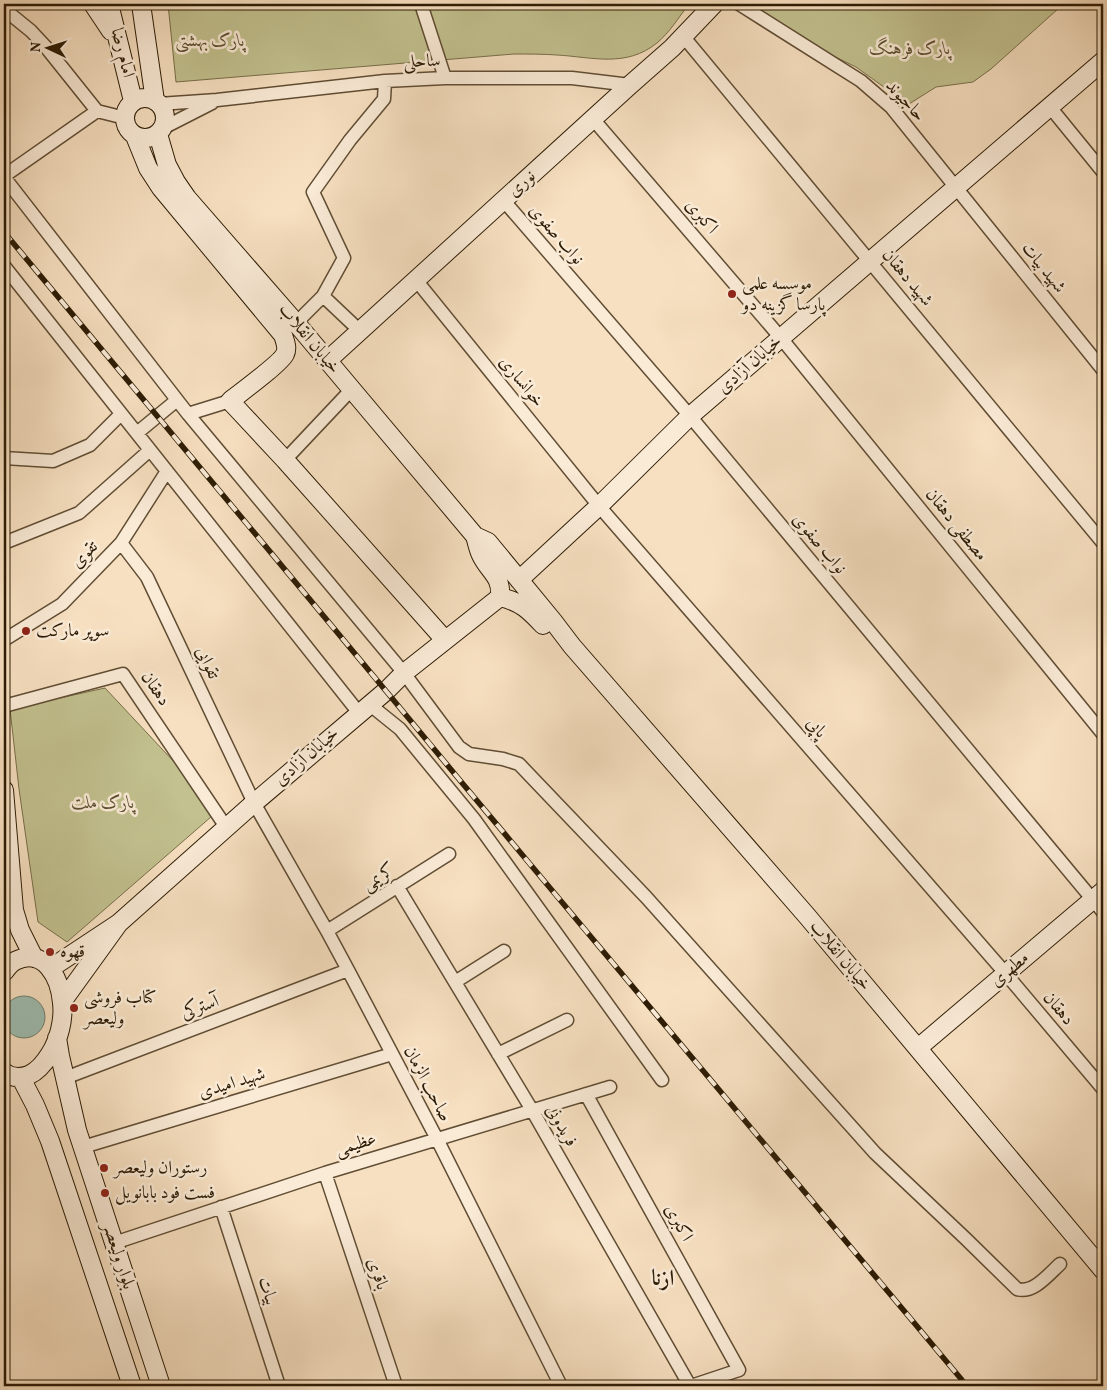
<svg xmlns="http://www.w3.org/2000/svg" width="1107" height="1390" font-family="Vollkorn,Amiri,serif">
  <rect width="100%" height="100%" fill="#f7e0c1"/>
  <filter id="stains"><feTurbulence type="fractalNoise" baseFrequency=".004" numOctaves="4"/><feColorMatrix values="0 0 0 0 .2 0 0 0 0 .09 0 0 0 0 .02 0 0 0 .5 -.17"/></filter>
  <radialGradient id="worn" r=".72"><stop offset=".6" stop-color="#630" stop-opacity="0"/><stop offset="1" stop-color="#630" stop-opacity=".3"/></radialGradient>
  <path fill="#c2c18f" stroke="#786e4a" d="M168,4h521c-10,13 -19,28 -32,39 -31,25 -65,14 -100,12 -14,-1 -29,-1 -43,-1l-338,28z
    M750,4h306l3,4 -68,61 -18,13 -37,5 -27,17 -6,1 -15,-15 -32,-23 -35,-17z
    M105,688l114,122 -152,132 -29,-20 -19,-133 -9,-80z"/>
  <path fill="#9dbdb0" stroke="#707d6c" d="M3 1017a21 21 0 1 1 42 0a21 21 0 1 1-42 0Z"/>
  <g fill="none" stroke-linecap="round" stroke-linejoin="round">
    <g stroke="#604d34" stroke-width="15">
      <path id="street" d="M421,4l24,74
        M739,4l122,77 30,26 212,263
        M4,9l27,22 14,15 52,65 28,7
        M683,36l420,507
        M159,104l58,-4 168,-19 60,-3h127l58,7
        M1050,107l53,65
        M593,119l188,219 322,396
        M163,128l49,-25
        M4,176l93,-65
        M4,177l184,237 42,-13
        M504,201l186,215 413,496
        M4,266l355,447
        M416,280l183,226 407,468 97,115
        M323,296l37,35
        M296,323l27,-27 21,-38 -31,-66 37,-52 34,-41 1,-18
        M188,414l216,259 55,74 10,7 34,5 16,5 127,133 229,256 91,86 51,50c16,5 31,-14 43,-25
        M137,433l40,-33
        M4,458l49,3 37,-16 31,-31
        M285,460l66,-70
        M4,543l75,-30 71,-63
        M121,543l26,34 107,226 73,128 21,39 89,169 124,247
        M4,640l58,-36 59,-61 46,-72
        M369,704l31,25 74,90 188,261
        M4,706l119,-32 103,153
        M397,886l135,224 158,276
        M327,931l122,-77
        M455,982l49,-31
        M498,1054l69,-34
        M65,1078l283,-108
        M586,1094l153,276 -48,16
        M83,1147l309,-93
        M325,1173l71,213
        M221,1207l58,179
        M114,1243l211,-70 285,-86"/>
    </g>
    <g stroke="#2d1c05" stroke-width="20">
      <path id="secondary" d="M93,4l18,27
        M109,4l24,97
        M141,4l14,97
        M125 118a20 20 0 1 1 40 0a20 20 0 1 1-40 0Z
        M158,134l9,31 9,17 11,16 109,125 179,213c2,6 3,13 6,19 8,17 21,21 19,42
        M135,136l13,32 13,20 122,147c2,6 5,13 2,19 -4,9 -45,39 -55,47l55,59 160,180
        M328,360l302,-275 42,-37 42,-44
        M475,536l13,6 65,79 19,25 235,270 296,354
        M519,580l80,-74 91,-90 413,-355
        M500,597c21,5 29,13 43,28
        M4,790l10,120 6,20 14,28
        M119,923l135,-120 132,-112 18,-18 96,-76
        M51,968l68,-45 -57,79
        M4,972c3,-4 7,-9 11,-11 29,-15 45,17 47,42 2,17 -3,36 -12,51 -5,8 -12,17 -21,21 -9,3 -18,3 -25,-3
        M57,1038l3,18 17,74 84,256
        M918,1048l185,-157
        M21,1078l14,27 15,36 82,245"/>
    </g>
    <use href="#street" stroke="#faebd7" stroke-width="12"/>
    <use href="#secondary" stroke="#faebd7" stroke-width="18"/>
    <g stroke="#2d1c05" stroke-width="5.5">
      <path id="rail" d="M4,232l382,459 77,93 504,602"/>
    </g>
    <use href="#rail" stroke="#faebd7" stroke-width="4" stroke-dasharray="11" stroke-linecap="butt"/>
  </g>
  <g fill="#8f2418" stroke="#faebd7" stroke-width="2">
    <circle cx="732" cy="294" r="5"/>
    <circle cx="26" cy="631" r="5"/>
    <circle cx="50" cy="952" r="5"/>
    <circle cx="74" cy="1008" r="5"/>
    <circle cx="104" cy="1168" r="5"/>
    <circle cx="105" cy="1193" r="5"/>
  </g>
  <g text-anchor="middle" dominant-baseline="central" stroke-width="5" stroke-linejoin="round" paint-order="stroke">
    <g font-size="18" font-style="italic" fill="#5a4e2e" stroke="#faebd7">
      <text x="210" y="41">پارک بهشتی</text>
      <text x="910" y="49">پارک فرهنگ</text>
      <text x="103" y="803">پارک ملت</text>
    </g>
    <g font-size="18" fill="#2d1c05" stroke="#faebd7">
      <text transform="translate(122 53) rotate(76)">امام رضا</text>
      <text transform="translate(422 62) rotate(-2)">ساحلی</text>
      <text transform="translate(905 101) rotate(47)">حاجیوند</text>
      <text transform="translate(522 184) rotate(-42)">نوری</text>
      <text transform="translate(701 217) rotate(49)">اکبری</text>
      <text transform="translate(556 235) rotate(49)">نواب صفوی</text>
      <text transform="translate(1043 268) rotate(51)">شهید بیات</text>
      <text transform="translate(907 278) rotate(50)">شهید دهقان</text>
      <text transform="translate(309 339) rotate(50)">خیابان انقلاب</text>
      <text transform="translate(750 365) rotate(-41)">خیابان آزادی</text>
      <text transform="translate(521 382) rotate(51)">خوانساری</text>
      <text transform="translate(956 525) rotate(51)">مصطفی دهقان</text>
      <text transform="translate(819 544) rotate(50)">نواب صفوی</text>
      <text transform="translate(85 555) rotate(-46)">تقوی</text>
      <text transform="translate(207 663) rotate(65)">تقوایی</text>
      <text transform="translate(155 689) rotate(56)">دهقان</text>
      <text transform="translate(816 728) rotate(49)">پاپی</text>
      <text transform="translate(307 757) rotate(-41)">خیابان آزادی</text>
      <text transform="translate(379 878) rotate(-32)">کریمی</text>
      <text transform="translate(840 956) rotate(50)">خیابان انقلاب</text>
      <text transform="translate(1010 970) rotate(-40)">مطهری</text>
      <text transform="translate(200 1008) rotate(-21)">آسترکی</text>
      <text transform="translate(1058 1009) rotate(50)">دهقان</text>
      <text transform="translate(232 1084) rotate(-17)">شهید امیدی</text>
      <text transform="translate(427 1084) rotate(62)">صاحب الزمان</text>
      <text transform="translate(561 1126) rotate(60)">فریدونی</text>
      <text transform="translate(356 1145) rotate(-17)">عظیمی</text>
      <text transform="translate(678 1223) rotate(61)">اکبری</text>
      <text transform="translate(118 1256) rotate(72)">بلوار ولیعصر</text>
      <text transform="translate(377 1274) rotate(71)">باقری</text>
      <text transform="translate(267 1291) rotate(72)">بیات</text>
    </g>
    <g font-size="18" fill="#2d1c05" stroke="#faebd7" text-anchor="start">
      <text x="742" y="284">موسسه علمی<tspan x="742" dy="21">پارسا گزینه دو</tspan></text>
      <text x="36" y="631">سوپر مارکت</text>
      <text x="60" y="952">قهوه</text>
      <text x="84" y="998">کتاب فروشی<tspan x="84" dy="21">ولیعصر</tspan></text>
      <text x="114" y="1168">رستوران ولیعصر</text>
      <text x="115" y="1193">فست فود بابانویل</text>
    </g>
    <g font-size="22" font-weight="bold" fill="#2d1c05" stroke="#faebd7">
      <text x="663" y="1279">ازنا</text>
    </g>
  </g>
  <rect width="1107" height="1390" fill="none" stroke="#f7e0c1" stroke-width="20"/>
  <rect x="5" y="5" width="1097" height="1380" fill="none" stroke="#2d1c05" stroke-width="2.5"/>
  <rect x="10" y="10" width="1087" height="1370" fill="none" stroke="#2d1c05"/>
  <g transform="translate(48 48) rotate(274)" stroke="#faebd7" stroke-width="4" paint-order="stroke">
  <path d="M0-4L9 19L0 12L-9 19Z" fill="#2d1c05"/>
  <text y="-8" font-size="14" font-weight="bold" text-anchor="middle" fill="#2d1c05">N</text>
  </g>
  <rect width="100%" height="100%" filter="url(#stains)"/>
  <rect width="100%" height="100%" fill="url(#worn)"/>
</svg>
